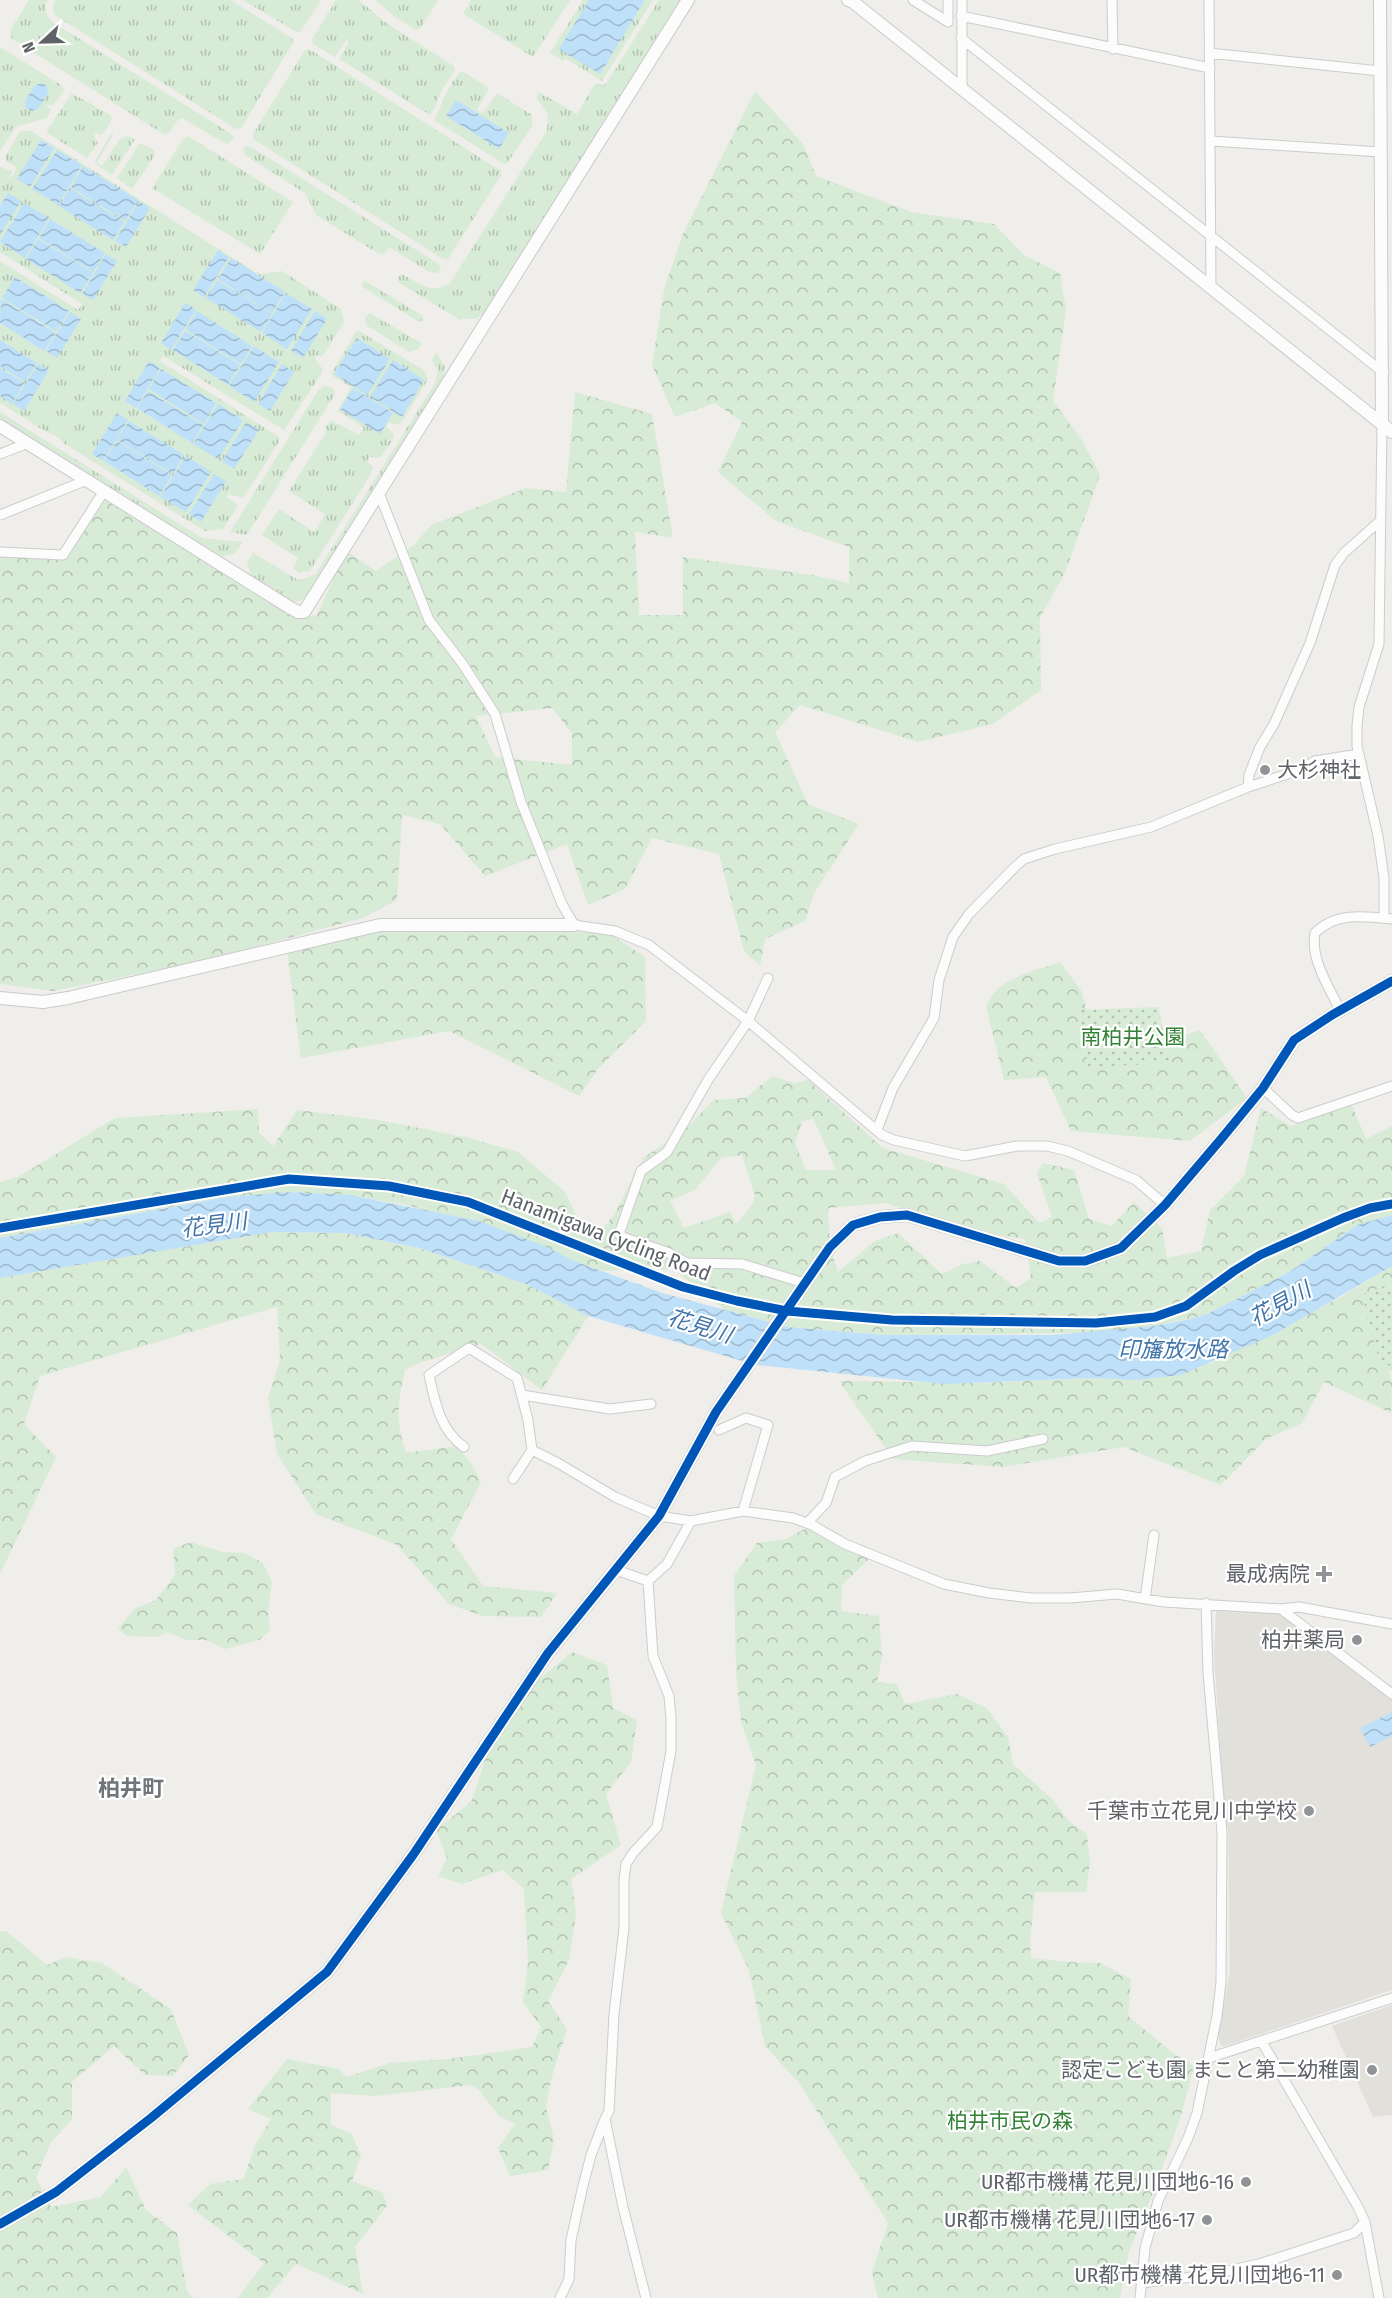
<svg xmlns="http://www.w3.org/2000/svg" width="1392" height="2298" font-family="'Fira Sans Condensed','Noto Sans JP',sans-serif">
  <defs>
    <pattern id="grass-tufts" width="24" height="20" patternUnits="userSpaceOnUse" patternTransform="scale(1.5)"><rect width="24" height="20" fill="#d8ebd6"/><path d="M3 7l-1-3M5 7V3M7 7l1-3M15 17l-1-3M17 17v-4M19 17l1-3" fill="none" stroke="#b2c2b1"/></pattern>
    <pattern id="forest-crowns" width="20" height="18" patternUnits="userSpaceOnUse" patternTransform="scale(1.5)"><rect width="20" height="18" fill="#d8ebd6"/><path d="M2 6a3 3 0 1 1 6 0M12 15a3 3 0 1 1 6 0" fill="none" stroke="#b2c2b1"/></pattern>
    <pattern id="park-dots" width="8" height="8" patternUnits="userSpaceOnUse" patternTransform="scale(1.5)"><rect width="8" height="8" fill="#d8ebd6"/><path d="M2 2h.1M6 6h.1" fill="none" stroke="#b2c2b1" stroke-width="1.8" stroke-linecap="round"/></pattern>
    <pattern id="water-waves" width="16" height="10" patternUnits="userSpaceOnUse" patternTransform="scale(1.5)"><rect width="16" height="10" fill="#bfe0f9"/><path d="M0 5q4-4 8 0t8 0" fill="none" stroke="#9eb9cd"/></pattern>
  </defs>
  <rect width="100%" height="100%" fill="#efeeea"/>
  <path fill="#e2e0da" d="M1226,1605l59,9 107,83v293l-167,56 -4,-1 -3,-10 12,-63 -2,-140 -5,-42 -9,-134 2,-45z
    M1392,2005v110l-19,2 -41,-91z"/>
  <path fill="url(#grass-tufts)" d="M29,0h19c-6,9 -1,17 6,23l176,110 4,5 -6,6 -4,-1 -42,-25c-9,3 -9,14 -17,17l-153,-96 -2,-5 1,-5z
    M56,0h175l59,37 4,4 -53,87 -5,1 -180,-113 -4,-8z
    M243,0h78l-20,31 -3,2z
    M336,0h23l30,25 65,41 1,4 -16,25 -3,11 -6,9 -91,-56 10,-17 -3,-2 -11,17 -22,-13 -1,-5z
    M375,0h63l-18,29 -4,1 -21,-13z
    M471,0h99l-37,57 -70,-43z
    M583,0h70l-51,81 -37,-23 -2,3 -13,-8z
    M659,0h23l-198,314c-10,9 -18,2 -24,6l-62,-38v-4l3,-4c19,8 29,22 49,9l97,-152 1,-17 -12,-16 3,-6 38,22 18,-30 7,1 4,-1z
    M0,47l61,38 3,5 -10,15h-8l5,5 -4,8 -31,9 -16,24z
    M309,49l192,122v4l-53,84h-5l-190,-120v-5l52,-84z
    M462,71l27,17 -12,22 6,3 14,-20 35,22v11l-26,39 -72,-45c9,-15 13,-37 28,-49z
    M72,93l38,22 2,4 -8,14 -4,2 -4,-2 -2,3 4,7 -11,15 -40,-25 1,-4z
    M24,131h7l224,141 7,2 20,-3 59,38 3,13 -22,35 -7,-2 2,7 5,6v5l-38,57 -121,-74 -3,5 119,76v5l-36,56 -14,-4 4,-9 -7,12 11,7v3l-14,22 -18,2 -142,-88 -1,-3 -11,-7h-3l-48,-30v-142l78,49 4,-6 -82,-52v-86l9,5 2,-2 2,1 -4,7 2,1 6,-10 -11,-7 -1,-4 14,-24z
    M113,131l-1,6 -15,25 5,4 17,-26 9,-4 7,3 -23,36 -15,-10 -2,-4z
    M188,136l105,66 -33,52 -108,-66 32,-50z
    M140,143l14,7 1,5 -23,34 -15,-11z
    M246,146l5,1 188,117 2,6 -5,3 -7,-1 -40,-25 -5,7h-5l-63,-39 -11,-22 -60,-38 -2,-5z
    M365,281l58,35v4l-4,2 -56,-35 -1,-3z
    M370,313l51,30v2l-4,5 -8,2 -43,-27 -1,-8z
    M359,331l66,40 3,8 -26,43 -7,3 -6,-3 -3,5 8,7 -1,6 -12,17 -6,1 -5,-2 -3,5 6,6 -1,5 -62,99 -11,2 -6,-5 5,-10 -36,-23 17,-26 35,23 11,-18 -36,-23 37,-59 -1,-4 6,-8 28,15 5,-7 -26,-17 13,-24 -18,-11 -1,-3 23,-40z
    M436,352l9,14 -1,12 -139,221 -11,3 -43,-27 -4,-12 6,-10 45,27 17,-5 120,-192 3,-13 -6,-10z
    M325,386l7,2 3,6 -88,141 -17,-3 89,-143z
    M0,412l202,126 41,4 -9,12 -12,3 -222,-138z"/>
  <path fill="url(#forest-crowns)" fill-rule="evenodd" d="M755,91l48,53 13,32 95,36 83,12 30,31 36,18 6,37 -13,91 29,39 18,35 -35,98 -25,44 1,73 -48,34 -75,18 -118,-37 -25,27 33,72 51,20 -45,69 -9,28 -40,18 -5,27 -16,-15 -25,-97 -67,-16 -27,51 -37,16 -21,-61 -82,32 -45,-52 -38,-9 -5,85 -34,18 -156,42 -154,31 -53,-7v-428l66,3 39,-59 118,69 75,49 19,-3 29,-64 30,20 38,-26 17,-20 95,-37 40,4 9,-100 77,22 21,124 -38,-6 4,83h44v-58l129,18 37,8v-36l-73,-26 -58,-49 24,-50 -27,-19 -40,14 -23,-52 12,-76 19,-55zM552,708l20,25v32l-77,-8 -19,-41z
    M392,928l217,5 36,24 1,64 -48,48 -19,27 -130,-65 -148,27 -14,-107z
    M1060,962l22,30 12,50 20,18 86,-30 47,68 -57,43 -119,-10 -25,-54 -42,3 -18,-74c12,-29 47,-34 74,-44z
    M772,1076l22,7 14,-3 75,68 121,36 35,39 13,-6 -15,-44 6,-10 31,7 15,49 23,7 22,-24 28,26 5,30 34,-7 9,-41 34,-34 17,-68 30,18 59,-25 16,38 26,-13v89l-35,10 -66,46 -86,44 -51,11 -69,7 -202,2 -95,-8 -63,-17 -52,-41 -70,2 -192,-65 -61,-11 -60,-3 -103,12 -187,34v-56l18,-5 97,-59 143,-9 1,24 14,13 24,-36 81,10 87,17 53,15 47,40 15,32 18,11 17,-22 28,-55 39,-26 32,-32 31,-2zM813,1118l23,52h-30l-11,-27 7,-21zM742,1155l13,41 -3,9 -16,19 -6,-12 -46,16 -14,-27 25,-11 26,-32zM885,1203l95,29 45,7 6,39 -15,10 -36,-27 -17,3 -21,10 -44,-41 -23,8 -37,31 -8,-25 -2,-39z
    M272,1232l73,1 74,15 107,36 62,32 -46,74 -61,-46 -62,19 -14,7c-7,33 -10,51 1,83l51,-7 14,17 10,19 -30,57 32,47 74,7 -16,24 -58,-1 -34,-12 -52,-59 -81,-31 -39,-60 -9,-56 12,-38 -3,-53 -237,69 -16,48 32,33 -56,117v-296z
    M1392,1266v105h-3l3,13 -1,29 -67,-31 -22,41 -36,16 -45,46 -97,-38 -121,20 -110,-8 -54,-78 140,2 111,-5 46,2 75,-17 132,-67z
    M812,1525l26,22 31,12 -27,26 -1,26 38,5 3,42 -5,24 20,2 8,20 52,-10 30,14 21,29 5,27 39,35 17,22 18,13 3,29 -4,29h-51l-5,49 1,17 37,4 32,1 31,16 -3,37 46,38 20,12 -14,53 -27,74 -24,58 -9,47h-242l-6,-26 16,-49 -89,-140 -34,-37 -16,-76 -28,-57 35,-148 -15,-43 -5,-51 -2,-95 23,-33 29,-4z
    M191,1542l32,10 22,1 18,10 9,19 -4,29 2,20 -11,9 -34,9 -19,-9h-19l-20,-8 -10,5 -30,-1 -9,-7 16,-20 22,-9 19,-25 -2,-26z
    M572,1652l35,13 6,43 24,12 -6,42 -25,32 15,51 -50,34 5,34 -7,47 -21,41 19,28 -15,47 -6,30 8,34 -6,30 -38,6 -12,-28 17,-24 -16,-8 -20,-26 -8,-5 -96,11 -44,-3v32l21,9 9,21 -9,26 31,12 4,13 -32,41 8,47 -67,-30 -29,34h-29l26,-35 -76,-58 22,-21 33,-5 13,-36 15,-24 -23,-10 39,-50 52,10 7,8 44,-14 58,-4 84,-12 9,-20 -18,-25 5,-41 -4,-72 -21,-19 -41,14 -24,-8 9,-18 -11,-28 35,-28 31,-92z
    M0,1931h6l41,34 19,-8 36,6 69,46 18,46 -16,21 -28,-1 -31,-29 -42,36v37l-22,25 -14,34 15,29 50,-10 25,-30 20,43 31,23 10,59 7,6h-194v-71l3,-11h-3z"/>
  <path fill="url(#park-dots)" d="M1158,1007l13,56 -83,4 -8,-57z
    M1392,1283v83l-12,-2 -18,-69z"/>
  <path fill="url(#water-waves)" d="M589,0h56l-45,74 -41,-25z
    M42,83l5,3 1,7 -10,16 -6,2 -6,-3 -1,-7 10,-16z
    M456,100l53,33 -10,16 -53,-33z
    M41,140l13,8 -24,39 -13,-8z
    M57,150l25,15 -24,40 -26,-16z
    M83,166l55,34 -13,21 -54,-34z
    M70,188l54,34 -11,18 -54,-34z
    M8,193l13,8 -21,34v-29z
    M139,201l11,7 -24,39 -11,-6z
    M24,203l25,15 -24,40 -25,-16z
    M50,219l55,34 -12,19 -54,-34z
    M38,239l55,34 -13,20 -54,-34z
    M218,250l11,7 -25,40 -11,-7z
    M106,254l11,7 -24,39 -11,-6z
    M231,258l54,34 -13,21 -54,-34z
    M15,277l54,34 -13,20 -54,-33z
    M217,280l55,34 -11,18 -55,-34z
    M286,293l26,16 -25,40 -25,-16z
    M1,299l55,34 -12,18 -44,-28z
    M185,303l11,7 -25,40 -10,-7z
    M197,311l55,35 -11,18 -55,-34z
    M315,311l12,8 -24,39 -12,-7z
    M70,312l11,7 -24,39 -11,-7z
    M185,331l55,34 -12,20 -55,-35z
    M357,338l33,21 -23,36 -33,-21z
    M0,340l37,23 -12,19 -25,-16z
    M254,346l25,16 -25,40 -25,-16z
    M393,360l31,20 -22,37 -32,-20z
    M149,361l11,7 -24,40 -11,-7z
    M38,364l11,6 -25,41 -11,-7z
    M282,364l12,8 -24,39 -12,-7z
    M0,368l24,15 -12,21 -12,-8z
    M161,369l55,34 -12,21 -55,-35z
    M353,388l40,25 -13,21 -40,-25z
    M148,391l55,34 -11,18 -55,-35z
    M218,404l25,16 -25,39 -25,-15z
    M117,413l11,7 -25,41 -11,-7z
    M129,421l55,34 -11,19 -56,-34z
    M246,422l13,8 -25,39 -12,-8z
    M117,441l55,34 -13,21 -55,-35z
    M186,456l25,16 -25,40 -26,-15z
    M214,474l12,7 -25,41 -12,-8z
    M290,1192l60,3 129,26 68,26 27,14 88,32 126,34 95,8h171l100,-9 27,-5 24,-6 86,-44 66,-46 35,-10v51l-119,69 -92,40 -45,5 -46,-2 -146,6 -188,-19 -168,-49 -62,-32 -107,-36 -74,-15 -73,-1 -272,46v-40l228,-41z
    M1392,1712v24l-22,11 -10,-19z"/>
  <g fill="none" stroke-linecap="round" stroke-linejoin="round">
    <g stroke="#cbcccc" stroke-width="11">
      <path id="street" d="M913,0l35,22v-22
        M1112,0l1,49
        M1209,0l2,288
        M961,16l249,52
        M961,38l423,335
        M1209,53l171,18
        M962,88v-88
        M1211,141l170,11
        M1382,424l-3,220 -20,63 -2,19v20l21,90 6,42v40
        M0,454l28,-11
        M379,493l50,127 33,43 33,51 26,88 41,102 12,21 41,6 34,14 99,76 134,114 12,5 71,16 52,-10h30l21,5 68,29 29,25
        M0,515l87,-35
        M0,552l63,3 41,-64
        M1248,787l49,-16 18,-10 44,-7
        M768,978l-20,43 -40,59 -41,72 -26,19 -22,63 6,4 42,14 20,11 55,1 62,19
        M1340,1010c-11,-23 -30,-51 -25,-77 20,-21 50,-17 77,-14
        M1263,1088l29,27 6,3 94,-32
        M877,1130l16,-42 41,-70 5,-38 14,-43 16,-23 46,-47 9,-8 31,-10 96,-22 97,-40 1,-12 11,-28 14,-23 36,-81 25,-78 9,-12 37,-33
        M522,1395l88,14 41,-5
        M719,1430l27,-12 22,7 -25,86
        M464,1447c-24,-17 -29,-45 -35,-72l40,-27 48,30 11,42 4,30 26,13 57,34 44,19 32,5 52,-10 50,7 19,7 33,19 99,40 45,9 42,5h39l47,-4 47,8 117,7 18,-2 93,17
        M513,1479l19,-29
        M807,1523l19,-20 9,-26 30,-16 47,-15 75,5 56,-12
        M616,1570l32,11 19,-17 24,-43
        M1145,1599l9,-64
        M1281,1609l111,85
        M1262,2042l96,165 7,15 14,76
        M1209,2058l183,-60
        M1141,2283l68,-8 50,-11 95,-31 11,-11
        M560,2298l9,-19 2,-39 11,-50 9,-35 14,-36
        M646,2298l-23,-91 -18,-88 4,-8 5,-97 10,-86v-49l2,-15 7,-11 24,-26 14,-76v-33l-2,-22 -16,-40 -5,-75
        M1140,2298l5,-50 13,-47 30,-63 9,-25 20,-97 4,-34 1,-150 -14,-159 -2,-70"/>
    </g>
    <g stroke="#cacacb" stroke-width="14">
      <path id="secondary" d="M848,0l5,2 539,430
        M1380,0l2,424
        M0,426l289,181 9,5h6l384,-612
        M0,998l43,4 25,-4 312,-73h194
        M0,2224l56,-32 95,-74 176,-146 86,-117 135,-202 111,-137 57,-104 114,-165 23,-22 27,-8 27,-2 152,46h26l36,-13 44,-43 57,-67 41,-50 31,-48 38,-25 60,-34"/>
    </g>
    <use href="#street" stroke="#fdfcfc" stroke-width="9"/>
    <use href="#secondary" stroke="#fdfcfc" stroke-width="12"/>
    <g stroke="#fff" stroke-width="13">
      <path id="cycleway" d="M0,1228l289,-49 100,7 79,16 215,85 54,14 50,10 105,9 204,3 59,-6 31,-11 48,-35 26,-16 83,-37 27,-10 22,-4
        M0,2224l56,-32 95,-74 176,-146 86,-117 135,-202 111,-137 57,-104 114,-165 23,-22 27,-8 27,-2 152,46h26l36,-13 44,-43 57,-67 41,-50 31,-48 38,-25 60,-34"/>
    </g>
    <use href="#cycleway" stroke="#0057b8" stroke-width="9"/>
  </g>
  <g fill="#919496" stroke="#fff" stroke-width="2">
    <circle cx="1265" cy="770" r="6"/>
    <path d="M1321 1565h6v6h6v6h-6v6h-6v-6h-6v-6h6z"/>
    <circle cx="1357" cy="1640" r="6"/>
    <circle cx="1309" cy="1811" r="6"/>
    <circle cx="1372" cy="2070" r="6"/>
    <circle cx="1246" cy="2182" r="6"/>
    <circle cx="1207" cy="2220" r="6"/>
    <circle cx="1337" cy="2275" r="6"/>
  </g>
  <g text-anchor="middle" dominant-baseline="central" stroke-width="4.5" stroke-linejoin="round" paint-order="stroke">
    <g font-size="21" fill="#5f6368" stroke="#fff" text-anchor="end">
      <text x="1277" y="770" text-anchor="start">大杉神社</text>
      <text x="1310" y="1574">最成病院</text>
      <text x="1345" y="1640">柏井薬局</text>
      <text x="1297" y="1811">千葉市立花見川中学校</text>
      <text x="1360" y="2070">認定こども園 まこと第二幼稚園</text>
      <text x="1234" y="2182">UR都市機構 花見川団地6-16</text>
      <text x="1195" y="2220">UR都市機構 花見川団地6-17</text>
      <text x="1325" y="2275">UR都市機構 花見川団地6-11</text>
    </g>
    <g font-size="21" fill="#348238" stroke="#fff">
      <text x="1133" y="1037">南柏井公園</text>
      <text x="1010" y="2121">柏井市民の森</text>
    </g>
    <g font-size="21" fill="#5f6368" stroke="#fff">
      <text transform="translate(606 1235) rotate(21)">Hanamigawa Cycling Road</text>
    </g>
    <g font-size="22" font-style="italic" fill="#4174aa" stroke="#fff">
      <text transform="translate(214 1225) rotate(-7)">花見川</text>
      <text transform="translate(1280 1304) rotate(-29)">花見川</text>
      <text transform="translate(700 1326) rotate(17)">花見川</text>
      <text x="1173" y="1349">印旛放水路</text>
    </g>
    <g font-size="22" font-weight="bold" fill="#70757a" stroke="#fff">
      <text x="131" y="1788">柏井町</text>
    </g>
  </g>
  <g transform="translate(42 42) rotate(248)" stroke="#ffffff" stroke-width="4.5" paint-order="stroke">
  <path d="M0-4.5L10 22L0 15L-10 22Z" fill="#5f6368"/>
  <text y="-9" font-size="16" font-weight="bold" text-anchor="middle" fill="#5f6368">N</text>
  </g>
</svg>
